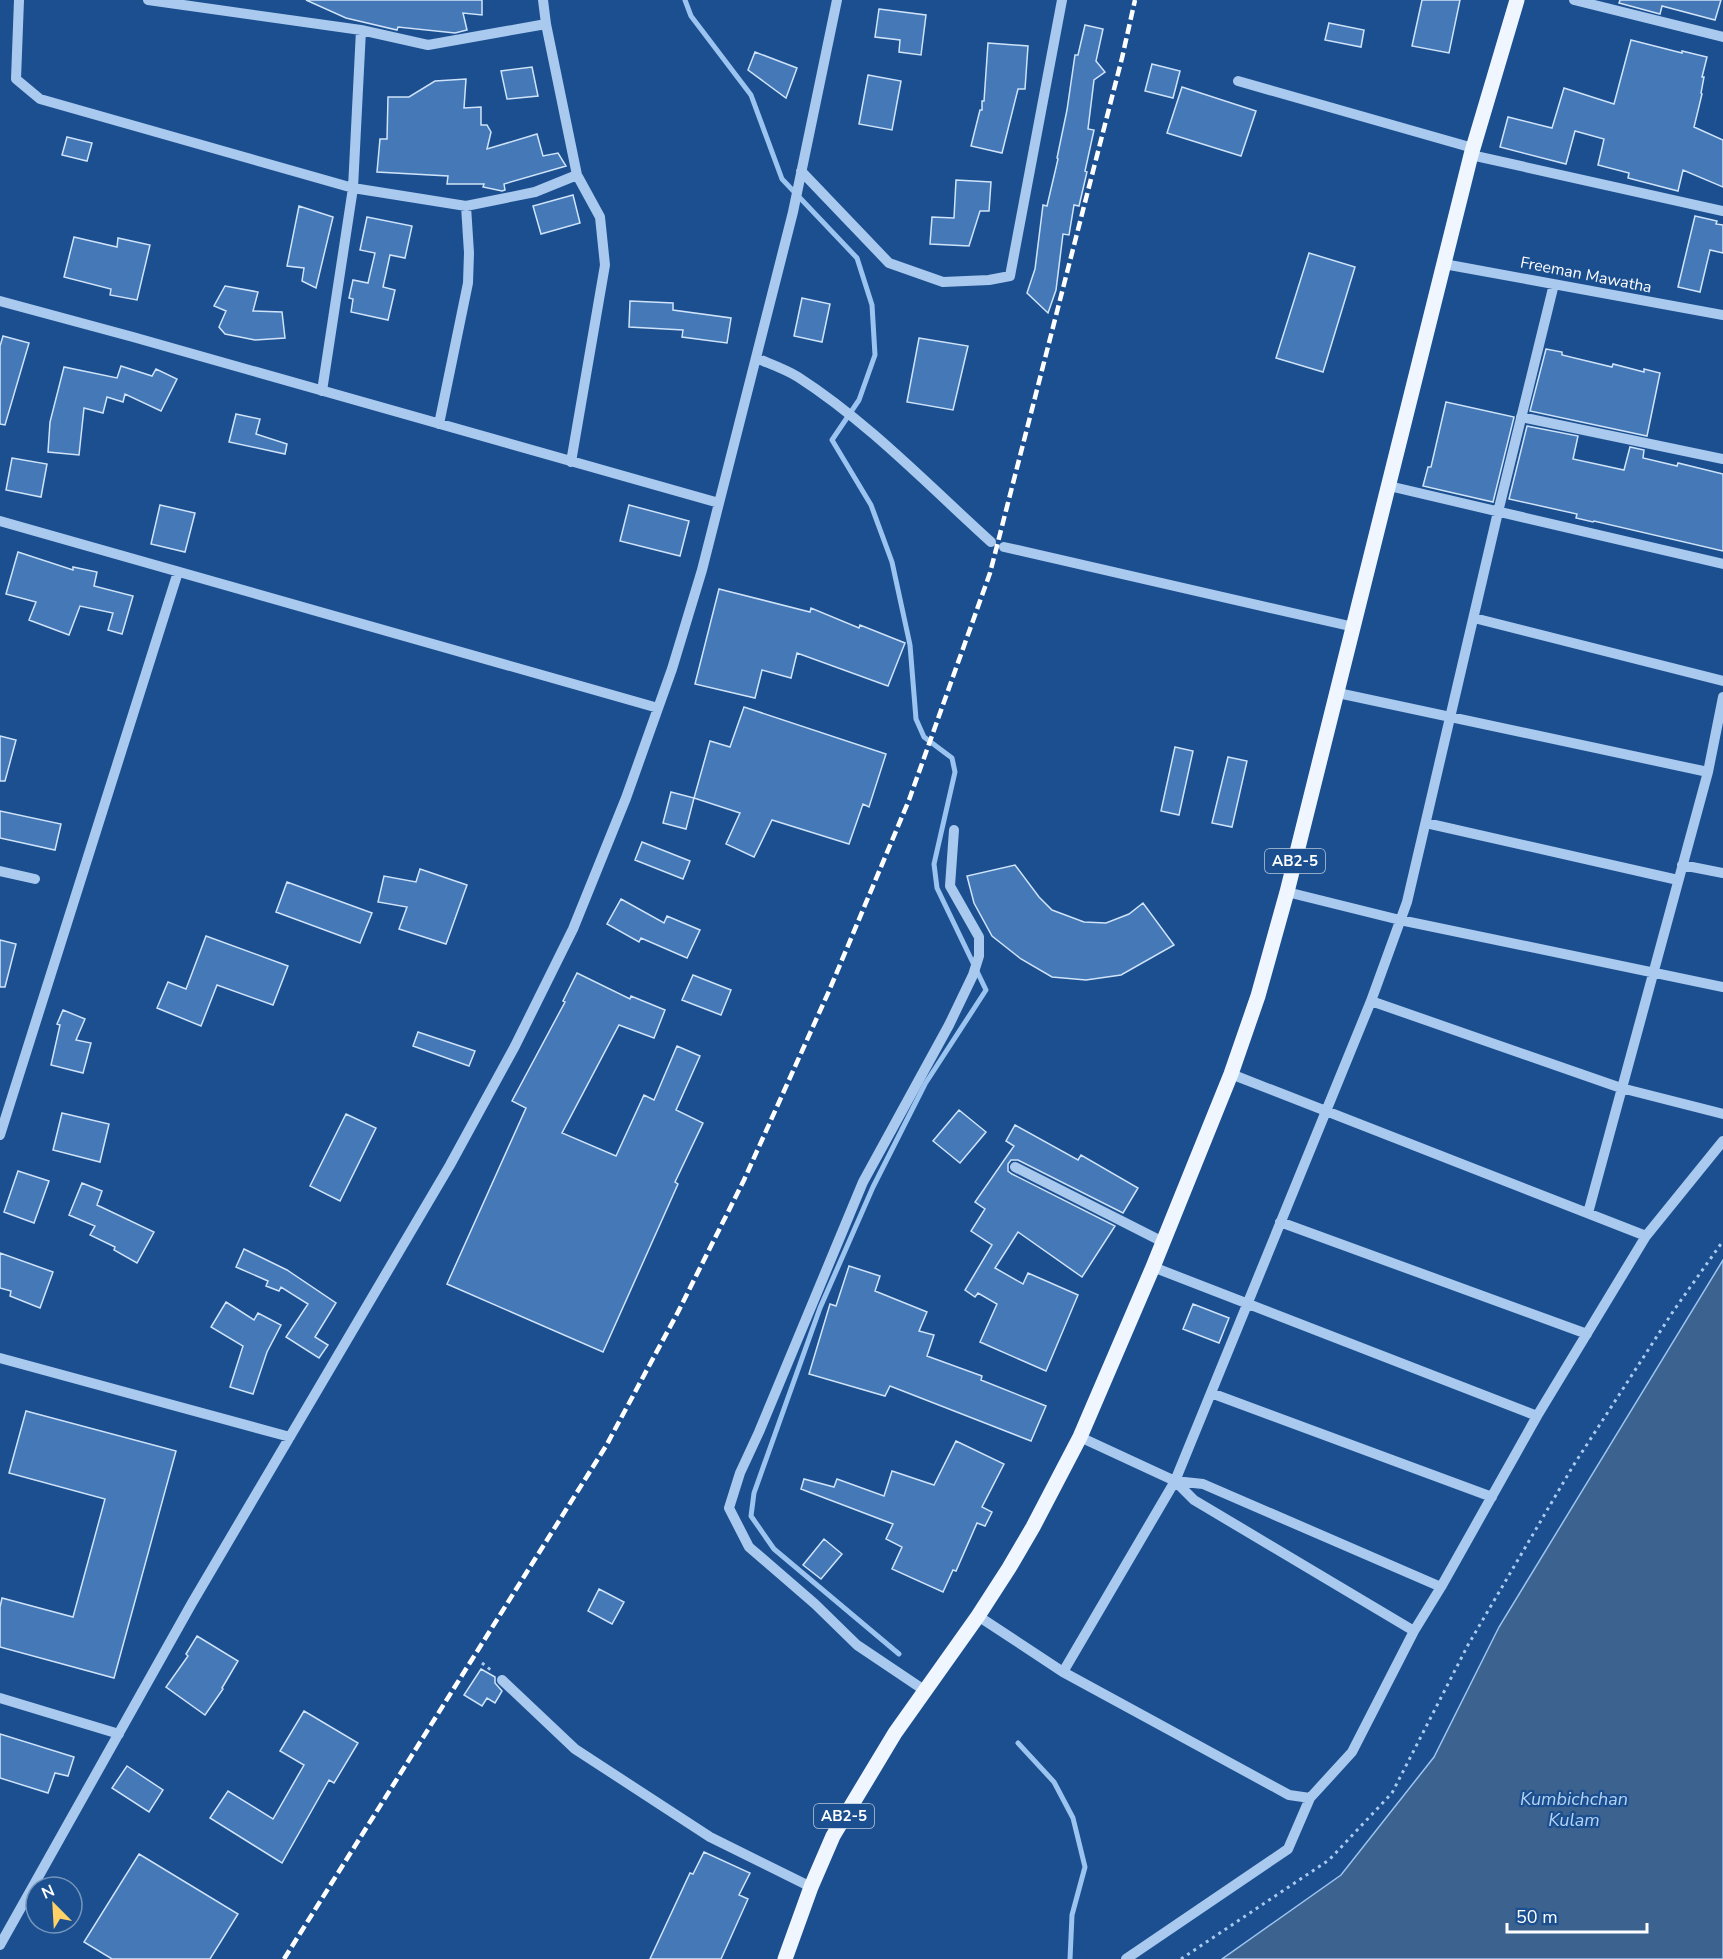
<svg xmlns="http://www.w3.org/2000/svg" width="1723" height="1959" font-family="'Nunito Sans',sans-serif">
  <rect width="100%" height="100%" fill="#1b4f8f"/>
  <path fill="#3c6290" stroke="#9cc4f0" stroke-width="1.5" d="M1723,1260v699h-501l119,-84 93,-118 65,-130z"/>
  <g fill="none" stroke-linecap="round" stroke-linejoin="round">
    <path stroke="#9cc4f0" stroke-width="5" d="M685,0l6,16 60,79 31,84 75,79 15,47 3,50 -16,45 -27,40 39,65 21,57 18,83 6,74 8,18 28,21 3,14 -21,92 3,24 49,102 -61,94 -52,103 -53,121 -66,185 -3,23 23,33 125,105
      M1018,1743l36,39 19,36 12,49 -13,48 -2,44"/>
  </g>
  <path fill="#4478b7" stroke="#cfe3fa" stroke-width="1.5" d="M306,0h176v15l-19,-2 4,17 -12,3 -57,-6 -1,3 -51,-12z
    M1422,0h38l-11,53 -37,-7z
    M1620,0h101l-6,20 -53,-14 -2,8 -41,-11z
    M879,9l47,6 -5,40 -22,-3 1,-12 -25,-3z
    M1329,23l35,7 -3,17 -36,-7z
    M1085,25l18,4 -7,32 9,11 -11,8 -6,49 6,1 -9,41 2,1 -8,34 -5,-1 -5,30 -6,-1 -7,56 -8,23 -21,-20 8,-24 8,-64 4,1 11,-47 -1,-1 10,-48 8,-55h3z
    M1631,40l51,13v-2l25,6 -5,20h2l-3,16 1,1 -8,33 29,13v47l-40,-17 -5,21 -50,-13 1,-5 -31,-8 6,-26 -29,-8 -9,33 -66,-17 8,-30 44,11 12,-40 50,16z
    M988,43l40,3 -3,43h-7l-16,64 -31,-7 9,-36h2v-9h2z
    M755,52l42,16 -11,30 -38,-28z
    M1152,64l28,7 -7,27 -28,-7z
    M532,67l6,29 -31,3 -6,-28z
    M868,75l33,6 -9,49 -33,-6z
    M466,79l-2,29 17,-1v18h6l4,7 -4,17 50,-15 6,22 15,-3 8,13 -62,18 1,6 -3,1 -19,-4 1,-3h-37l1,-8 -71,-4 3,-33h7l1,-42h21l26,-16z
    M1182,87l74,24 -15,45 -74,-23z
    M67,137l25,6 -5,18 -25,-6z
    M956,180l35,2 -2,29h-9l-11,35 -39,-2 2,-27 22,1z
    M573,195l7,28 -39,11 -8,-28z
    M299,206l34,11 -17,71 -14,-7 2,-13 -17,-2z
    M1695,216l22,5 -1,3 7,1v28l-13,-3 -10,42 -22,-5z
    M367,217l45,9 -7,32 -15,-3 -7,32 12,3 -7,30 -37,-8 2,-13 -4,-1 4,-18 15,3 7,-30 -15,-3z
    M74,237l43,10 1,-9 32,7 -13,55 -27,-5 1,-6 -47,-12z
    M1309,253l46,14 -32,105 -47,-14z
    M225,286l33,6 -5,19 29,1 3,26 -30,2 -30,-6 -6,-7 7,-16 -12,-5z
    M802,298l28,6 -8,38 -28,-6z
    M630,301l43,2v7l58,8 -4,25 -45,-6 1,-7 -54,-3z
    M3,336l26,7 -24,82 -5,-1v-78z
    M919,338l49,8 -15,64 -46,-8z
    M1546,349l16,3v3l50,12 1,-3 31,8v-3l16,4 -13,63 -117,-25z
    M121,366l31,10 4,-7 21,10 -16,32 -36,-17 -2,8 -16,-5 -4,16 -19,-5 -5,47 -31,-3 2,-30 14,-55 53,11z
    M1446,402l68,15 -21,85 -70,-16 5,-19h3z
    M236,414l24,5 -4,15 31,10 -2,10 -56,-12z
    M1527,426l51,10 -5,23 51,11 6,-23 14,3 -1,8 34,8 1,-3 45,11v77l-129,-30 -1,1 -17,-4 1,-4 -68,-15z
    M12,458l35,6 -6,33 -35,-7z
    M160,505l35,8 -10,39 -34,-8z
    M629,505l60,16 -9,35 -60,-15z
    M18,552l55,18v-3l24,5 -3,14 39,10 -11,38 -14,-4 5,-17 -33,-7 -11,29 -40,-15 7,-18 -30,-8z
    M719,589l91,23 1,-4 48,20 1,-3 45,18 -17,43 -91,-33 -6,25 -29,-8 -7,28 -60,-14z
    M744,707l142,47 -17,53 -6,-3 -14,40 -77,-24 -18,37 -28,-13 14,-31 -46,-15 16,-57 20,6z
    M0,736l16,4 -11,41h-5z
    M1175,747l18,4 -14,64 -18,-4z
    M1228,757l19,4 -15,66 -20,-4z
    M671,792l23,6 -8,31 -23,-6z
    M0,811l61,13 -6,26 -55,-12z
    M642,842l48,19 -7,18 -48,-19z
    M1015,865l24,32 13,13 32,12 22,1 23,-9 14,-11 31,42 -53,30 -35,5 -34,-3 -31,-18 -29,-23 -18,-33 -7,-27z
    M420,869l47,16 -21,59 -47,-15 8,-22 -29,-5 6,-26 32,6z
    M287,882l85,31 -12,30 -84,-31z
    M621,899l43,24 3,-7 33,14 -13,28 -46,-20 -2,4 -32,-18z
    M206,936l82,30 -15,39 -56,-20 -16,41 -44,-18 11,-26 18,7z
    M0,940l16,4 -11,43h-5z
    M577,973l53,26 1,-3 34,14 -11,28 -35,-13 -57,108 54,23 28,-61 10,5 23,-54 23,10 -24,54 27,13 -28,59 3,2 -75,168 -156,-68 79,-176 -14,-7 53,-99 -2,-1z
    M693,975l38,15 -10,25 -39,-15z
    M63,1010l22,9 -9,21 15,3 -8,30 -32,-8 9,-40 -3,-1z
    M418,1032l57,19 -6,15 -56,-20z
    M959,1110l27,22 -26,31 -27,-22z
    M62,1113l47,11 -9,38 -47,-12z
    M346,1114l30,14 -36,73 -30,-15z
    M1015,1125l63,35 3,-5 57,33 -15,25 -105,-53h-7l-3,4v7l4,3 103,52 -33,51 -64,-45 -23,36 28,16 5,-11 50,22 -32,76 -66,-29 17,-38 -19,-11 -3,4 -10,-7 27,-45 -21,-14 14,-22 -10,-7 39,-56 -8,-5z
    M18,1171l31,10 -15,42 -30,-11z
    M82,1183l20,8 -5,14 57,27 -17,31 -23,-13 1,-3 -25,-12 5,-9 -26,-11z
    M244,1249l43,21 49,33 -21,34 13,8 -9,13 -33,-21 22,-33 -27,-17 -2,4 -13,-5 2,-5 -32,-14z
    M0,1253l53,19 -13,36 -30,-12 1,-5 -11,-3z
    M849,1266l31,10 -5,15 52,21 -8,19 15,4 -7,21 55,20 -1,4 65,26 -15,35 -141,-55 -5,10 -76,-22 21,-70 6,2z
    M226,1302l28,18 4,-7 23,12 -14,27 -14,42 -23,-7 13,-41 -32,-19z
    M1193,1304l36,14 -10,25 -36,-14z
    M26,1411l150,40 -62,227 -114,-31v-40l2,-9 71,19 32,-118 -96,-26z
    M956,1441l48,23 -22,43 10,5 -7,14 -8,-3 -21,48 -3,-1 -10,22 -51,-23 10,-22 -16,-8 7,-15 -92,-35 3,-10 30,8 3,-8 47,17 8,-25 42,14z
    M824,1539l18,15 -21,25 -18,-14z
    M599,1589l25,13 -12,22 -24,-13z
    M197,1636l41,25 -16,27 1,1 -18,26 -39,-28 22,-31 -2,-2z
    M481,1669l14,8v6l7,8 -7,12 -8,-5 -5,8 -18,-11z
    M304,1711l54,32 -24,40 -5,-3 -47,83 -72,-45 18,-27 45,28 31,-54 -24,-14z
    M0,1734l74,23 -6,19 -13,-3 -7,20 -48,-15z
    M127,1766l36,24 -14,22 -37,-24z
    M704,1852l46,21 -11,22 9,4 -27,60h-71l40,-86 3,1z
    M139,1854l99,60 -28,45h-98l-28,-17z"/>
  <g fill="none" stroke-linecap="round" stroke-linejoin="round">
    <path stroke="#a9c9ee" stroke-width="3" stroke-dasharray="3 4.5" stroke-linecap="butt" d="M482,1663l10,8
      M1181,1959l148,-99 63,-67 76,-148 105,-179 101,-156 49,-69"/>
    <path stroke="#a9c9ee" stroke-width="10" d="M19,0l-3,79 24,20 313,89 113,18 69,-14 42,-17
      M148,0l213,30 67,15 118,-21
      M543,0l3,24 31,151 23,42 5,48 -34,197
      M1574,0l149,37
      M1238,81l235,67
      M1471,155l252,56
      M801,171l88,92 54,19 46,-2 21,-4 52,-276
      M1444,264l279,51
      M0,301l133,36 586,166
      M756,358c14,6 29,11 42,19 70,45 131,109 193,165
      M322,391l31,-203 8,-158
      M1521,417l202,42
      M439,424l29,-141 1,-30 -3,-47
      M1389,486l334,78
      M0,521l658,187
      M1004,547l350,80
      M1474,618l249,63
      M1338,693l370,79 15,-75
      M1426,823l252,57
      M1682,865l41,8
      M0,871l35,8
      M1287,892l113,28 323,67
      M1371,1001l250,87 102,26
      M1231,1074l415,162
      M0,1135l178,-563
      M1015,1167l148,75
      M1588,1213l120,-441
      M1280,1222l307,112
      M1153,1267l384,149
      M0,1358l290,79
      M1211,1393l281,104
      M1080,1437l95,44 19,19 220,131
      M1175,1481l28,3 238,103
      M978,1616l85,56 226,123 21,3 42,-46 62,-121 27,-44 96,-171 109,-180 77,-95
      M1063,1672l112,-191 196,-480 36,-99 91,-390 56,-228
      M502,1680l73,69 135,88 101,50
      M924,1690l-67,-45 -42,-41 -66,-57 -20,-39 11,-35 19,-41 104,-250 86,-157 24,-50 6,-19v-19l-29,-51 4,-56
      M0,1698l119,36
      M0,1945l192,-342 258,-438 65,-119 58,-117 53,-131 46,-129 30,-99 91,-358 44,-212
      M1126,1959l162,-110 22,-51"/>
    <path stroke="#f0f6ff" stroke-width="15" d="M785,1959l26,-72 22,-51 62,-103 83,-117 31,-48 24,-41 47,-90 73,-170 78,-193 27,-78 29,-104 184,-737 46,-155"/>
    <path stroke="#fff" stroke-width="4.5" stroke-dasharray="10 4.5" stroke-linecap="butt" d="M284,1959l322,-513 72,-134 66,-132 85,-189 80,-191 81,-227 132,-515 13,-58"/>
  </g>
  <g text-anchor="middle" dominant-baseline="central" stroke-width="4.5" stroke-linejoin="round" paint-order="stroke">
    <g fill="#1b4f8f" stroke="#bbcadd" stroke-width="1.5">
      <rect x="1265" y="849" width="60" height="24" rx="4.5"/>
      <rect x="814" y="1804" width="60" height="24" rx="4.5"/>
    </g>
    <g font-size="15" font-weight="bold" fill="#fff">
      <text x="1295" y="861">AB2-5</text>
      <text x="844" y="1816">AB2-5</text>
    </g>
    <g font-size="16" fill="#fff" stroke="#1b4f8f">
      <text transform="translate(1586 275) rotate(11)">Freeman Mawatha</text>
    </g>
    <g font-size="18" font-style="italic" fill="#b5d3f5" stroke="#1b4f8f">
      <text x="1574" y="1799">Kumbichchan<tspan x="1574" dy="21">Kulam</tspan></text>
    </g>
  </g>
  <g transform="translate(54 1905) rotate(336)"><circle r="28" fill="#1b4f8f" stroke="#7695bc" stroke-width="1.5"/>
  <path d="M0-4.5L10 22L0 15L-10 22Z" fill="#ffd166"/>
  <text y="-9" font-size="16" font-weight="bold" text-anchor="middle" fill="#ffffff">N</text>
  </g>
  <path d="M1507 1923v9h140v-9" fill="none" stroke="#ffffff" stroke-width="3"/>
  <text x="1516" y="1923" font-size="18" fill="#ffffff" stroke="#1b4f8f" stroke-width="4.5" paint-order="stroke">50 m</text>
</svg>
